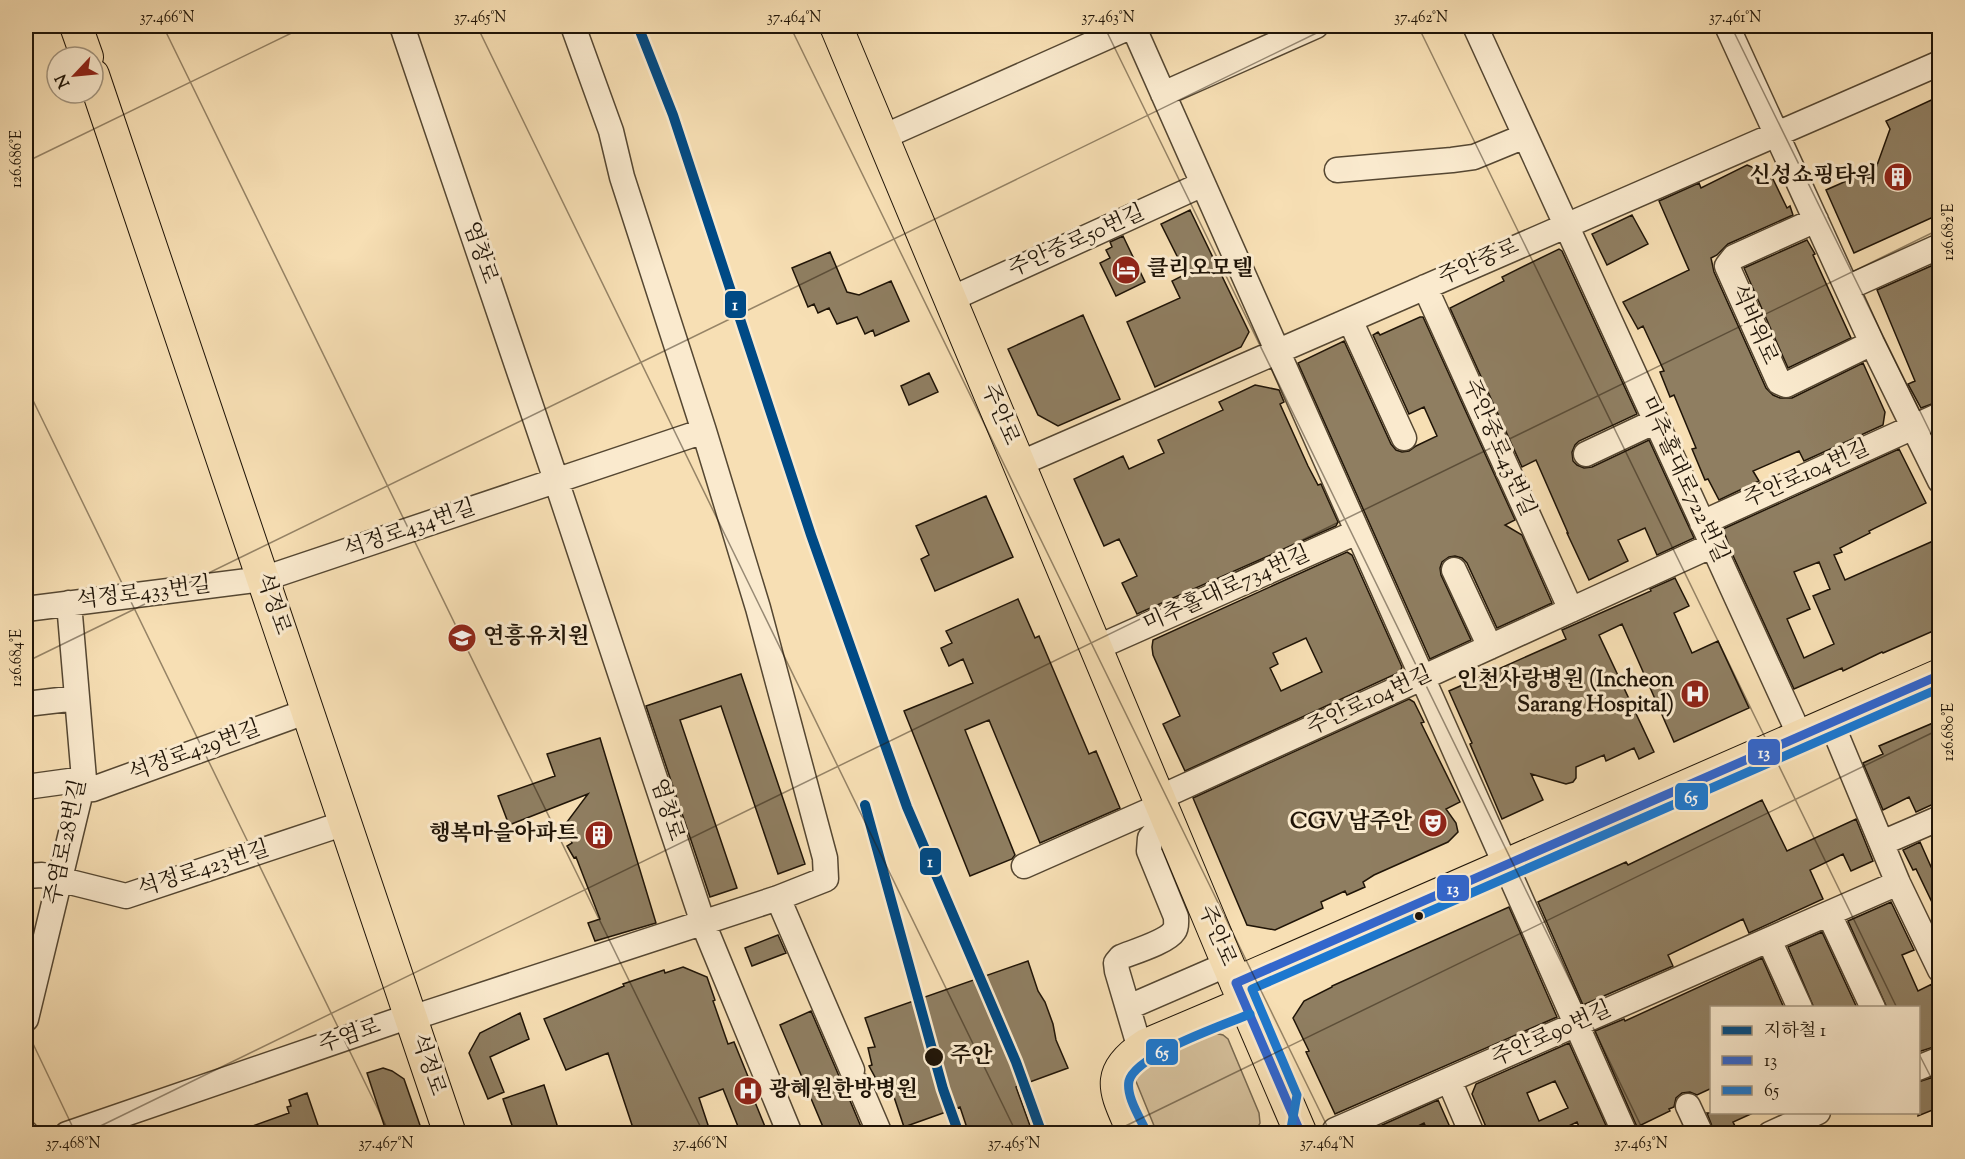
<svg xmlns="http://www.w3.org/2000/svg" width="1965" height="1159" font-family="'Sorts Mill Goudy','Noto Serif KR',serif">
  <rect width="100%" height="100%" fill="#f7dfb4"/>
  <filter id="stains"><feTurbulence type="fractalNoise" baseFrequency=".00333" numOctaves="4"/><feColorMatrix values="0 0 0 0 .2 0 0 0 0 .09 0 0 0 0 .02 0 0 0 .5 -.17"/></filter>
  <radialGradient id="worn" r=".72"><stop offset=".6" stop-color="#630" stop-opacity="0"/><stop offset="1" stop-color="#630" stop-opacity=".3"/></radialGradient>
  <path fill="#d2bc97" stroke="#78684f" stroke-width="1.5" d="M1210,1032l13,3 5,4 31,74 1,10 -5,9 -98,1 -22,-54 5,-16z"/>
  <path fill="#8f7e61" stroke="#1f1407" stroke-width="1.5" fill-rule="evenodd" d="M1940,96v118l-86,39 -28,-63 50,-22 14,-39 -4,-8z
    M1747,165l24,10 16,33 3,-2 3,9 -65,29 -11,11 -6,3 3,14 52,116 7,7 7,3h12l71,-35 22,49 -2,13 -79,36 -5,-10 -46,20 6,10 -40,19 -11,-21 -3,1 -13,-31 4,-1 -22,-53 -4,2 -10,-25 4,-1 -21,-45 -5,3 -15,-27 66,-32 -30,-69 40,-18 2,5z
    M1190,210l59,122 -8,15 -86,40 -28,-65 53,-24 -8,-17 14,-7 -25,-50z
    M1632,215l16,29 -41,21 -15,-31z
    M1123,236l22,46 -29,14 -16,-33 10,-5 -4,-8 6,-3 -2,-5z
    M1807,240l8,14 -2,1 38,83 -63,30 -44,-100z
    M1559,249l3,2 75,163 -58,27 -4,4 -3,7 1,9 4,4 7,3 8,-1 57,-27 45,98 -37,17 -12,-27 -27,12 10,21 -39,19 -22,-47h1l-32,-73 -14,7 -72,-159 54,-27 -2,-4z
    M830,252l17,40 12,3 32,-14 18,40 -34,15 -2,-6 -8,4 -8,-17 -20,7 -8,-16 -11,5 -4,-9 -6,3 -16,-39z
    M1940,262v139l-19,7 -13,-24 7,-3 -38,-91z
    M1083,315l37,84 -62,27 -20,-11 -30,-66z
    M1420,317h3l92,203 -10,5 17,10 30,68 -55,25 -30,-65 -5,-5 -7,-2 -6,1 -7,5 -2,6 1,7 30,65 -41,19 -132,-296 46,-22 47,103 5,6 6,2 7,-1 7,-5 21,-10 -13,-29 -15,7 -36,-79 5,-3 2,3z
    M929,373l9,19 -29,13 -8,-19z
    M1255,385l24,5 5,12 -4,2 28,62 10,19 3,-1 17,38 -2,4 -199,88 -15,-31 15,-7 -18,-37 -15,7 -30,-67 49,-23 6,13 35,-16 -6,-13 65,-30 -4,-8z
    M1899,449l27,54 -57,28 1,2 -30,15 2,4 -8,3 11,25 95,-42v90l-57,25 -1,-1 -39,19 -1,-3 -48,21 -64,-140 -7,-20zM1819,562l11,27 -17,7 21,48 -30,14 -17,-39 23,-10 -16,-37z
    M986,496l27,61 -78,34 -14,-32 8,-4 -13,-29z
    M1347,552l5,3 50,112 -2,5 -215,99 -22,-47 17,-8 -27,-61 -1,-8 1,-7zM1306,638l16,34 -41,19 -11,-23 8,-4 -5,-11z
    M1675,578l14,28 -15,7 18,40 26,-12 31,67 -75,34 -52,-118 -23,11 55,117 -15,7 -5,-11 -28,13 -2,-6 -28,12v11l-3,4 -7,2 -35,-10 12,26 -41,19 -32,-75 2,-1 -23,-52 117,-52 -4,-9 89,-39 -1,-2z
    M1018,599l17,39 4,-2 50,118 7,-3 24,57 -80,35 -51,-123 -24,10 50,125 -3,4 -42,17 -66,-165 69,-28 -10,-24 -14,7 -8,-18 11,-5 -6,-12z
    M741,674l64,190 -27,10 -57,-168 -41,14 57,168 -27,9 -64,-191z
    M1409,699l5,3 10,20 -3,1 39,79 -14,7 10,14 2,9 -10,10 -74,33 -11,7 2,5 -18,8 -2,-4 -24,11 2,6 -48,22 -28,-5 -54,-127z
    M1940,720v40l-7,3 7,13v25l-24,11 -7,-15 -26,13 -20,-47 20,-9 -4,-8z
    M600,738l56,185 -61,18 -7,-18 12,-4 -24,-62 -2,1 -7,-12 5,-3 -8,-17 24,-32 -79,31 -11,-29 57,-20 -8,-22z
    M1762,800l25,51 69,-32 17,42 -22,10 -8,-17 -33,16 13,29 -74,34 -6,-14 -75,36 5,11 -90,39 -45,-103 88,-40 2,3z
    M1920,842l12,27 8,-4v54l-24,-50 -3,1 -10,-20z
    M1891,902l23,48 -12,5 16,36 14,-7 8,17v44l-22,7v-44h-31l-39,-87z
    M1509,907l48,110 -222,97 -29,-62 3,-1 -16,-33 11,-17 28,-14v-1z
    M1822,932l35,76h-43l-26,-61z
    M778,935l8,18 -34,13 -7,-18z
    M1762,958l22,50h-72v80l-15,7 -7,-3 -8,1 -6,5 -2,9 -5,2 1,2 -33,16 -42,-96 29,-12 1,2z
    M1028,961l10,30 7,11 8,22 3,16 12,28 -52,19 17,47h-15l-2,-5 -14,5h-33l-9,-27 -56,20 -10,-30 -7,2 -18,-33 3,-1 -4,-17 7,-1 -10,-29z
    M683,967l24,10 8,23 -2,1 15,43 6,-2 15,37 -3,1 22,54h-27l-18,-45 -24,9 12,36h-76l-27,-81 -42,17 -22,-51 80,-33 -1,-2 41,-14 1,3z
    M811,1011l28,65 6,6 1,9 18,43h-38l-46,-109z
    M520,1013l9,26 -39,18 14,35 -16,7 -19,-46 11,-20z
    M1569,1043l39,87 -7,4h-19l-5,-12 -25,12h-63l-17,-40 4,-10zM1555,1081l13,27 -29,13 -12,-28z
    M383,1068l9,3 12,8 19,55h-36l-20,-61z
    M1940,1075v32l-22,9v-34z
    M544,1085l16,49h-45l-12,-35z
    M307,1093l14,41h-85v-2l53,-19 -2,-6 4,-1 -2,-6z
    M1438,1100l15,34h-24l-5,-11 -22,11h-40z
    M1707,1113h46l-20,9 6,12h-24z"/>
  <g fill="none" stroke-linecap="round" stroke-linejoin="round">
    <g stroke="#554732" stroke-width="27">
      <path id="minor" d="M402,26l154,454 147,443 87,211
        M573,26l38,105 11,46 82,254
        M1133,26l492,1108
        M1475,26l325,710
        M1727,26l145,317 68,138
        M1163,94l153,-68
        M883,137l249,-111
        M1337,170l115,-10 22,-3 51,-21
        M1816,220l-82,37 -7,9 52,116 7,3 86,-42
        M1425,287l146,323
        M1847,288l93,-42
        M951,299l252,-115
        M1350,320l54,118
        M1586,454l70,-33
        M1019,464l921,-401
        M1702,523l238,-108
        M1454,570l36,77
        M26,609l237,-30 441,-148 54,177 67,250 1,21 -48,19 -354,116 -14,2 -343,118
        M1096,648l261,-116
        M26,704l51,-6
        M1831,722l67,161 42,87
        M26,787l58,-8
        M83,790l10,-1 215,-78
        M1159,798l554,-253
        M1882,843l58,-25
        M1024,866l138,-61
        M26,876l16,-1 84,21 219,-73
        M778,898l74,172
        M1829,914l44,94
        M1769,940l31,68
        M1129,1007l99,-43
        M26,1019l58,-240 -15,-176
        M1140,1049l-23,-78 -1,-8 5,-6c12,-5 46,-15 53,-26 3,-4 2,-9 2,-14l-27,-66 1,-13 17,-20
        M1918,1068l22,-9
        M1449,1080l23,54
        M859,1085l21,49
        M1688,1106l13,28
        M1335,1130l563,-247
        M26,1133v1
        M1770,1134l48,-22"/>
    </g>
    <g stroke="#1f1407" stroke-width="34">
      <path id="major" d="M76,26l11,31
        M836,26l392,938 73,170
        M93,75l357,1059
        M1236,983l704,-308
        M1134,1134c-17,-41 -33,-60 12,-89l99,-42"/>
    </g>
    <use href="#minor" stroke="#faeace" stroke-width="24"/>
    <use href="#major" stroke="#f7dfb4" stroke-width="32"/>
    <g stroke="#faeace" stroke-width="14">
      <path id="bus-1" d="M1236,983l704,-308
        M1236,983l65,151"/>
    </g>
    <g stroke="#faeace" stroke-width="14">
      <path id="bus-2" d="M1145,1129c-6,-13 -19,-33 -16,-48 6,-26 95,-56 121,-67
        M1290,1134l7,-39 -45,-106 688,-301"/>
    </g>
    <use href="#bus-1" stroke="#36c" stroke-width="9"/>
    <use href="#bus-2" stroke="#1c78cf" stroke-width="9"/>
    <g stroke="#faeace" stroke-width="15">
      <path id="metro-1" d="M638,26l35,89 138,420 96,272 109,255 26,72
        M865,805l78,284 16,45"/>
    </g>
    <use href="#metro-1" stroke="#004a85" stroke-width="10"/>
  </g>
  <path fill="none" stroke="#1f1407" stroke-width="1.5" stroke-opacity="0.45" d="M163,26l541,1108M477,26l540,1108M790,26l541,1108M1104,26l541,1108M1418,26l479,982M1731,26l209,426M26,162l280,-136M26,386l364,748M26,662l1305,-636M26,1029l50,105M1918,1052l22,43M84,1134l1856,-905M1109,1134l831,-405"/>
  <defs>
    <g id="building-disc" transform="scale(1.5)"><circle r="9.5" fill="#8f2418" stroke="#faeace"/><path d="M-4-6H4V6H1V3H-1V6H-4ZM-2.5-4.3h1.7v1.8h-1.7ZM.8-4.3h1.7v1.8H.8ZM-2.5-1h1.7V.8h-1.7ZM.8-1h1.7V.8H.8Z" fill="#fff"/></g>
    <g id="hotel-disc" transform="scale(1.5)"><circle r="9.5" fill="#8f2418" stroke="#faeace"/><path d="M-6-4.5h1.5V1H6V5H4.5V3h-9V5H-6ZM-4 0a1.8 1.8 0 1 1 3.6 0ZM.5 0V-2.5h3Q6-2.5 6 0Z" fill="#fff"/></g>
    <g id="school-disc" transform="scale(1.5)"><circle r="9.5" fill="#8f2418" stroke="#faeace"/><path d="M0-5L7-2L0 1L-7-2ZM-4 1L0 2.5L4 1V4Q0 6-4 4Z" fill="#fff"/></g>
    <g id="hospital-disc" transform="scale(1.5)"><circle r="9.5" fill="#8f2418" stroke="#faeace"/><path d="M-5-5h3v3.5h4V-5h3V5h-3V1.5h-4V5h-3Z" fill="#fff"/></g>
    <g id="theatre-disc" transform="scale(1.5)"><circle r="9.5" fill="#8f2418" stroke="#faeace"/><path d="M-5-5.5Q0-4 5-5.5V0Q5 5 0 6Q-5 5-5 0ZM-3.3-2.5H-1v1.5H-3.3ZM1-2.5H3.3v1.5H1ZM-2.8 1Q0 5.5 2.8 1Z" fill="#fff"/></g>
  </defs>
  <g fill-rule="evenodd">
    <use href="#building-disc" x="1898" y="177"/>
    <use href="#hotel-disc" x="1126" y="270"/>
    <use href="#school-disc" x="462" y="638"/>
    <use href="#hospital-disc" x="1695" y="694"/>
    <use href="#theatre-disc" x="1433" y="823"/>
    <use href="#building-disc" x="599" y="835"/>
    <use href="#hospital-disc" x="748" y="1091"/>
  </g>
  <g fill="#1f1407" stroke="#faeace" stroke-width="2">
    <circle cx="1419" cy="916" r="5"/>
    <circle cx="934" cy="1057" r="10"/>
  </g>
  <g text-anchor="middle" dominant-baseline="central" stroke-width="6" stroke-linejoin="round" paint-order="stroke">
    <g font-size="22" font-weight="bold" fill="#1f1407" stroke="#faeace" text-anchor="end">
      <text x="1877" y="177">신성쇼핑타워</text>
      <text x="1147" y="270" text-anchor="start">클리오모텔</text>
      <text x="483" y="638" text-anchor="start">연흥유치원</text>
      <text x="1674" y="681">인천사랑병원 (Incheon<tspan x="1674" dy="25">Sarang Hospital)</tspan></text>
      <text x="1412" y="823">CGV 남주안</text>
      <text x="578" y="835">행복마을아파트</text>
      <text x="769" y="1091" text-anchor="start">광혜원한방병원</text>
    </g>
    <g font-size="22" fill="#1f1407" stroke="#faeace">
      <text transform="translate(1077 242) rotate(-24)">주안중로50번길</text>
      <text transform="translate(479 253) rotate(71)">염창로</text>
      <text transform="translate(1479 263) rotate(-23)">주안중로</text>
      <text transform="translate(1753 325) rotate(66)">석바위로</text>
      <text transform="translate(999 415) rotate(67)">주안로</text>
      <text transform="translate(1498 448) rotate(66)">주안중로43번길</text>
      <text transform="translate(1807 475) rotate(-24)">주안로104번길</text>
      <text transform="translate(1683 480) rotate(65)">미추홀대로722번길</text>
      <text transform="translate(410 530) rotate(-19)">석정로434번길</text>
      <text transform="translate(1227 590) rotate(-24)">미추홀대로734번길</text>
      <text transform="translate(144 594) rotate(-7)">석정로433번길</text>
      <text transform="translate(272 604) rotate(71)">석정로</text>
      <text transform="translate(1370 702) rotate(-25)">주안로104번길</text>
      <text transform="translate(195 752) rotate(-20)">석정로429번길</text>
      <text transform="translate(666 810) rotate(72)">염창로</text>
      <text transform="translate(67 842) rotate(-78)">주염로28번길</text>
      <text transform="translate(204 870) rotate(-18)">석정로423번길</text>
      <text transform="translate(1216 936) rotate(67)">주안로</text>
      <text transform="translate(1552 1035) rotate(-24)">주안로90번길</text>
      <text transform="translate(350 1037) rotate(-19)">주염로</text>
      <text transform="translate(427 1065) rotate(71)">석정로</text>
    </g>
    <g font-size="22" font-weight="bold" fill="#1f1407" stroke="#faeace" text-anchor="start">
      <text x="950" y="1057">주안</text>
    </g>
  </g>
  <g stroke="#faeace" stroke-width="2">
    <rect x="724" y="290" width="23" height="29" rx="6" fill="#004a85"/>
    <rect x="1747" y="738" width="34" height="28" rx="6" fill="#36c"/>
    <rect x="1674" y="782" width="35" height="29" rx="6" fill="#1c78cf"/>
    <rect x="919" y="847" width="23" height="29" rx="6" fill="#004a85"/>
    <rect x="1436" y="874" width="34" height="28" rx="6" fill="#36c"/>
    <rect x="1145" y="1038" width="34" height="28" rx="6" fill="#1c78cf"/>
  </g>
  <g font-size="16" text-anchor="middle" font-weight="bold" fill="#fff">
    <text x="735" y="310">1</text>
    <text x="1764" y="758">13</text>
    <text x="1691" y="803">65</text>
    <text x="930" y="867">1</text>
    <text x="1453" y="894">13</text>
    <text x="1162" y="1058">65</text>
  </g>
  <rect width="1965" height="1159" fill="none" stroke="#f7dfb4" stroke-width="66"/>
  <rect x="1710" y="1006" width="210" height="108" fill="#faeace" stroke="#a2947e" stroke-width="1.5"/>
  <rect x="1722" y="1026" width="30" height="9" fill="#004a85" stroke="#a2947e" stroke-width="1.5"/>
  <text x="1764" y="1036" font-size="18" fill="#1f1407">지하철 1</text>
  <rect x="1722" y="1056" width="30" height="9" fill="#3366cc" stroke="#a2947e" stroke-width="1.5"/>
  <text x="1764" y="1066" font-size="18" fill="#1f1407">13</text>
  <rect x="1722" y="1086" width="30" height="9" fill="#1c78cf" stroke="#a2947e" stroke-width="1.5"/>
  <text x="1764" y="1096" font-size="18" fill="#1f1407">65</text>
  <g transform="translate(75 75) rotate(244)"><circle r="28" fill="#faeace" stroke="#a2947e" stroke-width="1.5"/>
  <path d="M0-4.5L10 22L0 15L-10 22Z" fill="#8f2418"/>
  <text y="-9" font-size="16" font-weight="bold" text-anchor="middle" fill="#1f1407">N</text>
  </g>
  <rect x="33" y="33" width="1899" height="1093" fill="none" stroke="#1f1407" stroke-width="2"/>
  <g font-size="15" text-anchor="middle" fill="#1f1407">
    <text x="167" y="22">37.466°N</text>
    <text x="480" y="22">37.465°N</text>
    <text x="794" y="22">37.464°N</text>
    <text x="1108" y="22">37.463°N</text>
    <text x="1421" y="22">37.462°N</text>
    <text x="1735" y="22">37.461°N</text>
    <text transform="translate(16 159) rotate(-90)" y="5">126.686°E</text>
    <text transform="translate(1948 232) rotate(-90)" y="5">126.682°E</text>
    <text transform="translate(16 658) rotate(-90)" y="5">126.684°E</text>
    <text transform="translate(1948 732) rotate(-90)" y="5">126.680°E</text>
    <text x="73" y="1148">37.468°N</text>
    <text x="386" y="1148">37.467°N</text>
    <text x="700" y="1148">37.466°N</text>
    <text x="1014" y="1148">37.465°N</text>
    <text x="1327" y="1148">37.464°N</text>
    <text x="1641" y="1148">37.463°N</text>
  </g>
  <rect width="100%" height="100%" filter="url(#stains)"/>
  <rect width="100%" height="100%" fill="url(#worn)"/>
</svg>
